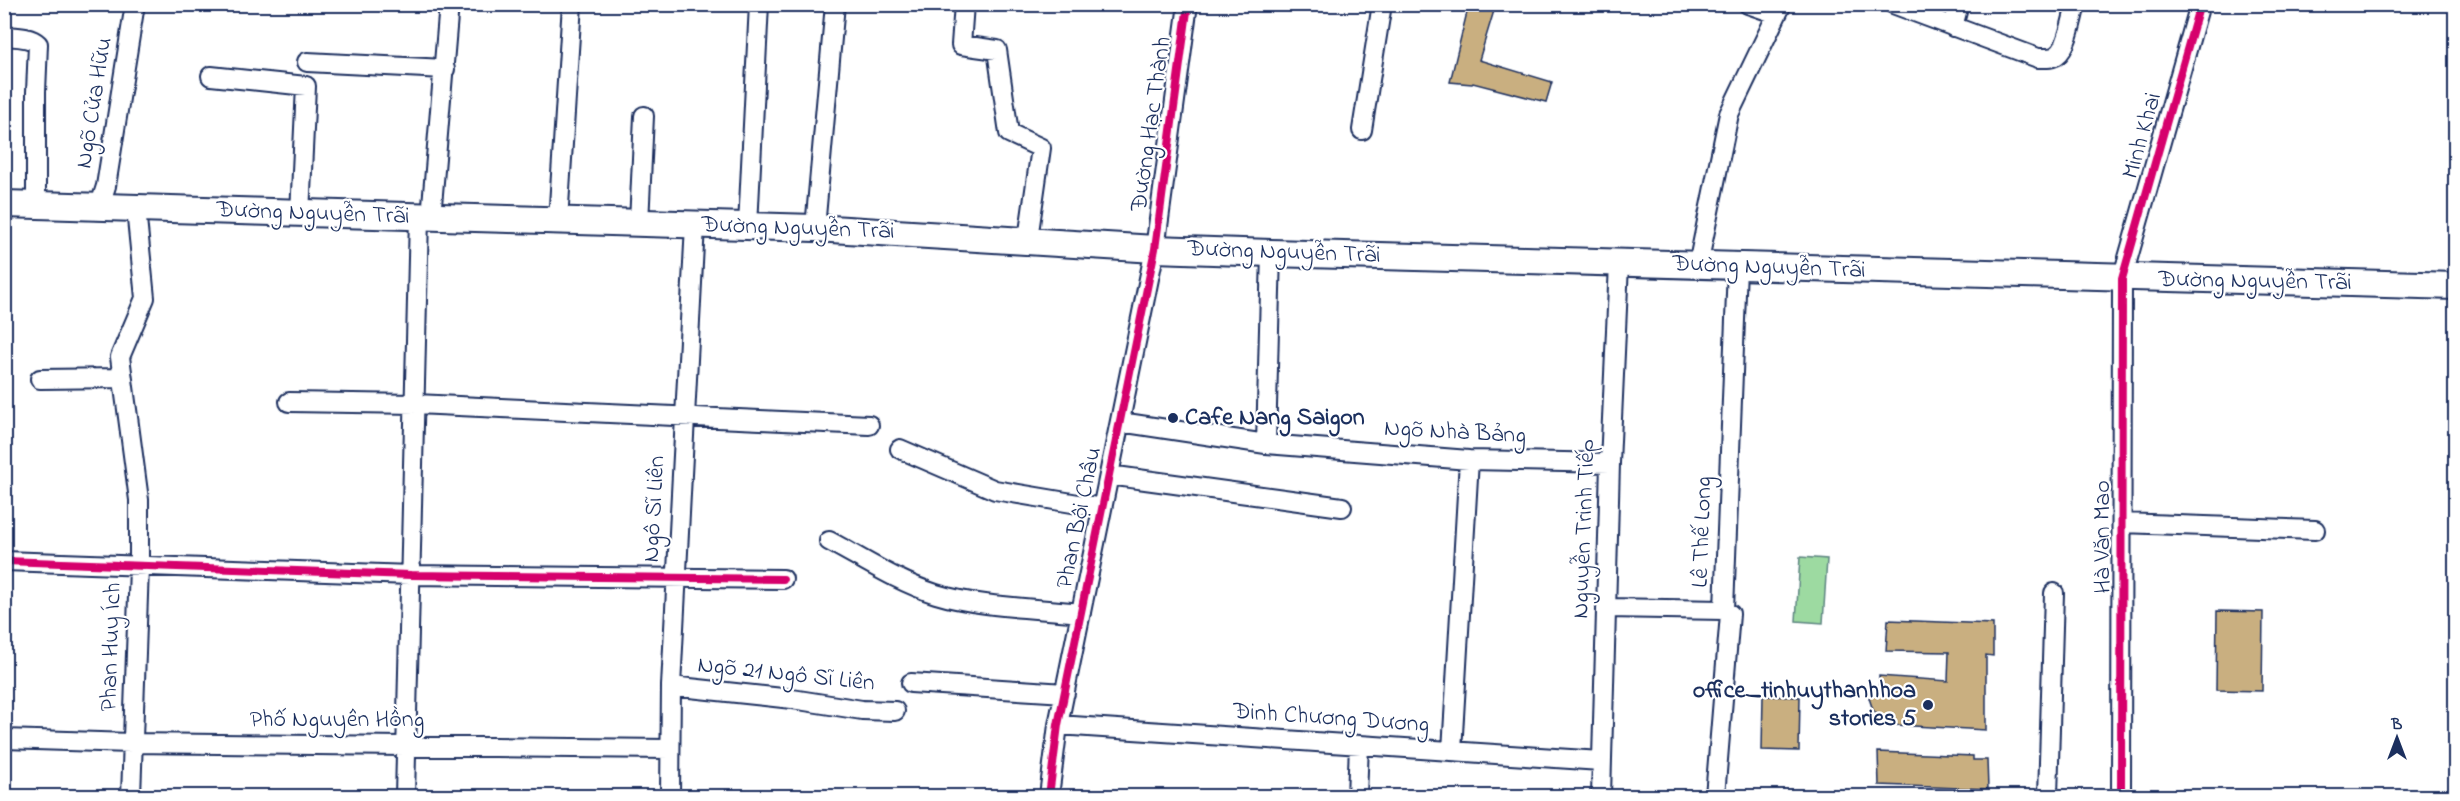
<svg xmlns="http://www.w3.org/2000/svg" width="2460" height="801" font-family="'Indie Flower',sans-serif">
  <rect width="100%" height="100%" fill="#fff"/>
  <filter id="ink" filterUnits="userSpaceOnUse"><feTurbulence type="fractalNoise" baseFrequency=".0167" numOctaves="2"/><feDisplacementMap in="SourceGraphic" scale="12" xChannelSelector="R" yChannelSelector="G"/><feConvolveMatrix kernelMatrix="1 2 1 2 8 2 1 2 1" color-interpolation-filters="sRGB"/></filter>
  <g filter="url(#ink)">
    <path fill="#9ddaa1" stroke="#5c8480" stroke-width="1.5" d="M1800,557l27,2 -4,64 -27,-2z"/>
    <path fill="#c9af80" stroke="#1b2f5e" stroke-width="1.5" d="M1469,4h27l-17,56 73,22 -6,20 -73,-19 -1,1 -22,-2z
      M2217,611l46,1 -1,79 -46,-1z
      M1888,620l105,4v32l-7,-1v75l-109,-6v-10l-4,-4 -4,-12 4,-9 6,-3v-10l69,5 1,-29 -63,-1z
      M1763,696l37,1 -1,54 -37,-1z
      M1878,752l95,4v4h14l1,29 -109,-4z"/>
    <g fill="none" stroke-linecap="round" stroke-linejoin="round">
      <g stroke="#1b2f5e" stroke-width="22">
        <path id="minor" d="M964,4l-3,41 36,5 12,83 32,15 -13,91
          M1748,4l29,10
          M1893,4l145,54c6,0 14,1 19,-3 10,-6 16,-39 19,-51
          M1953,27l6,-23
          M4,36c12,1 26,0 34,8l-2,48v113
          M307,62l138,7
          M211,76l95,10 -6,128
          M1362,130l20,-126
          M99,208l7,-22 29,-182
          M431,217l18,-213
          M558,221l14,-217
          M639,223l5,-107
          M748,226l11,-222
          M815,228l20,-224
          M1698,265l31,-151 53,-110
          M40,379l82,-1
          M289,402l127,2 453,21
          M1120,422l146,22 203,16 141,3
          M1266,444l5,-191
          M900,449l95,41 107,18
          M1109,475l233,32
          M2122,523l193,7
          M829,541c34,18 69,41 107,53 42,13 100,14 145,19
          M4,561l407,14 372,4
          M1607,608l117,2
          M911,683l154,10
          M671,686l121,13 70,11 33,1
          M1058,725l543,36
          M4,739l127,4 538,6
          M1452,751l17,-291
          M131,796l8,-229v-67l-19,-143 25,-59 -9,-89
          M405,796l14,-579
          M670,796l1,-110 24,-461
          M1049,796l9,-71 97,-476 33,-245
          M1357,796l2,-51
          M1601,796l9,-333 9,-199
          M1715,796l15,-182 -6,-4 13,-343
          M2048,796l6,-203
          M2121,796l1,-517 78,-275"/>
      </g>
      <g stroke="#1b2f5e" stroke-width="30">
        <path id="highway" d="M4,204l811,24 340,21 116,4 1185,33"/>
      </g>
      <use href="#minor" stroke="#fff" stroke-width="18"/>
      <use href="#highway" stroke="#fff" stroke-width="26"/>
      <g stroke="#fff" stroke-width="11">
        <path id="cycleway" d="M4,561l407,14 372,4
          M1049,796l9,-71 97,-476 33,-245
          M2121,796l1,-517 78,-275"/>
      </g>
      <use href="#cycleway" stroke="#d6006c" stroke-width="8"/>
    </g>
  </g>
  <g fill="#1b2f5e" stroke="#fff" stroke-width="2">
    <circle cx="1173" cy="418" r="6"/>
    <circle cx="1928" cy="705" r="6"/>
  </g>
  <g text-anchor="middle" dominant-baseline="central" stroke-width="4.5" stroke-linejoin="round" paint-order="stroke">
    <g font-size="24" fill="#1b2f5e" stroke="#fff">
      <text transform="translate(95 103) rotate(-81)">Ngõ Cửa Hữu</text>
      <text transform="translate(1152 124) rotate(-82)">Đường Hạc Thành</text>
      <text transform="translate(2143 136) rotate(-74)">Minh Khai</text>
      <text transform="translate(313 214) rotate(2)">Đường Nguyễn Trãi</text>
      <text transform="translate(798 229) rotate(2)">Đường Nguyễn Trãi</text>
      <text transform="translate(1284 253) rotate(2)">Đường Nguyễn Trãi</text>
      <text transform="translate(1769 268) rotate(2)">Đường Nguyễn Trãi</text>
      <text transform="translate(2255 282) rotate(1)">Đường Nguyễn Trãi</text>
      <text transform="translate(1455 433) rotate(3)">Ngõ Nhà Bảng</text>
      <text transform="translate(655 509) rotate(-87)">Ngô Sĩ Liên</text>
      <text transform="translate(1080 518) rotate(-78)">Phan Bội Châu</text>
      <text transform="translate(1585 529) rotate(-88)">Nguyễn Trinh Tiếp</text>
      <text transform="translate(1703 532) rotate(-88)">Lê Thế Long</text>
      <text transform="translate(2103 537) rotate(-90)">Hà Văn Mao</text>
      <text transform="translate(112 647) rotate(-88)">Phan Huy Ích</text>
      <text transform="translate(786 675) rotate(6)">Ngõ 21 Ngô Sĩ Liên</text>
      <text transform="translate(1331 719) rotate(4)">Đinh Chương Dương</text>
      <text x="337" y="720">Phố Nguyên Hồng</text>
    </g>
    <g font-size="24" font-weight="bold" fill="#1b2f5e" stroke="#fff" text-anchor="start">
      <text x="1185" y="418">Cafe Nang Saigon</text>
      <text x="1916" y="691" text-anchor="end">office_tinhuythanhhoa<tspan x="1916" dy="28">stories 5</tspan></text>
    </g>
  </g>
  <rect width="2460" height="801" fill="none" stroke="#fff" stroke-width="24"/>
  <rect x="12" y="12" width="2436" height="777" fill="none" stroke="#1b2f5e" stroke-width="2" filter="url(#ink)"/>
  <g transform="translate(2397 738)" stroke="#ffffff" stroke-width="4.5" paint-order="stroke">
  <path d="M0-4.5L10 22L0 15L-10 22Z" fill="#1b2f5e"/>
  <text y="-9" font-size="16" font-weight="bold" text-anchor="middle" fill="#1b2f5e">B</text>
  </g>
</svg>
